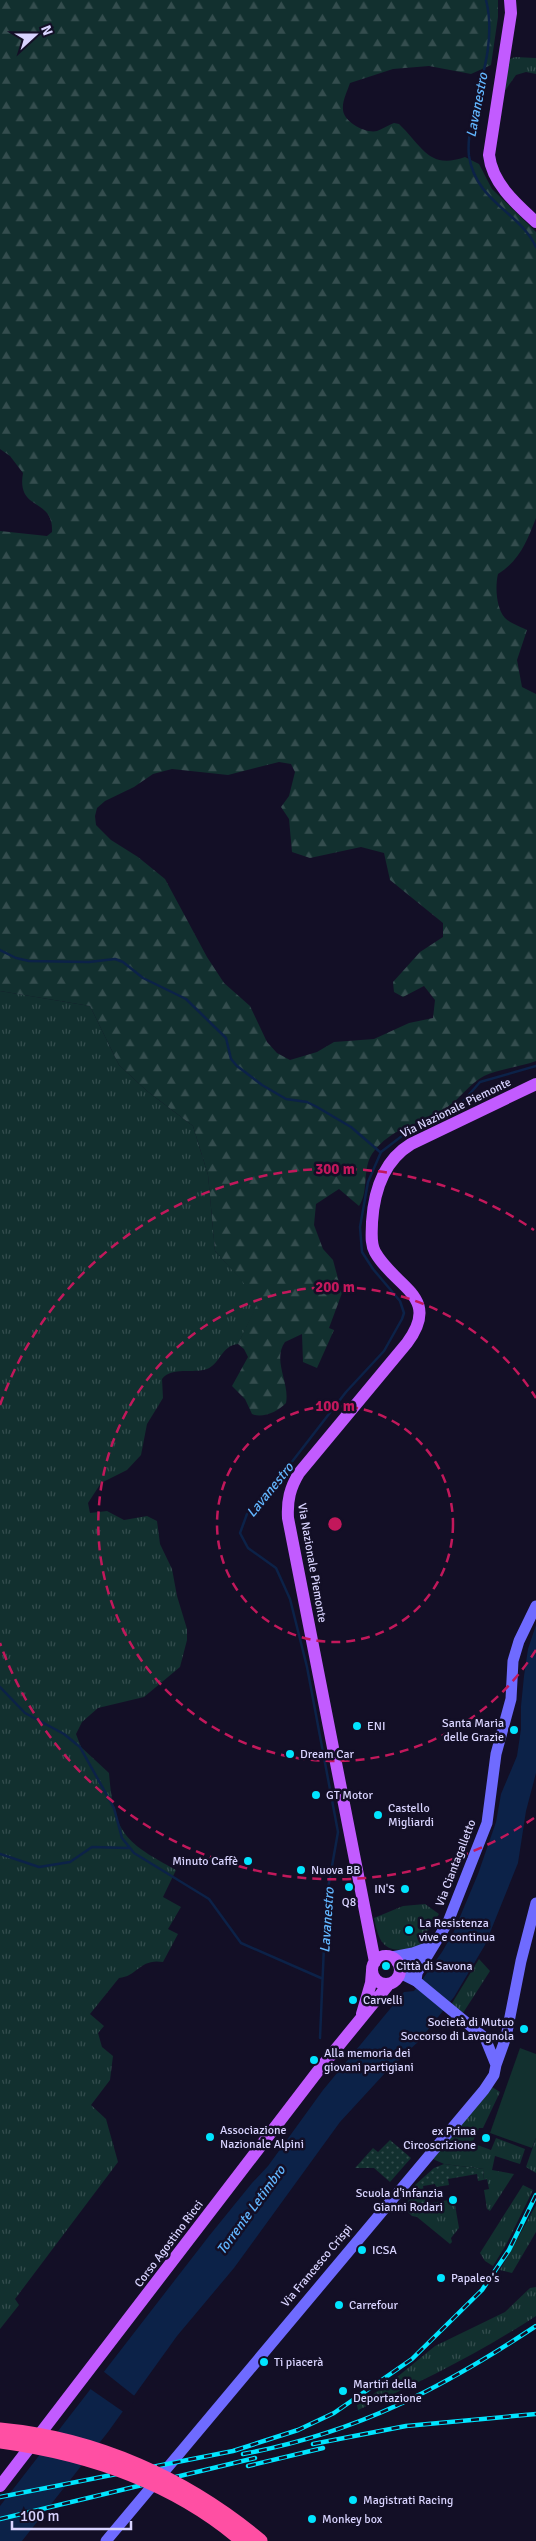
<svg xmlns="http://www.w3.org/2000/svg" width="536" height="2541" font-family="Signika,sans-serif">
  <defs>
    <pattern id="grass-tufts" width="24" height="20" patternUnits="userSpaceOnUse" patternTransform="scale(1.25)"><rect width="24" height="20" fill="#12302f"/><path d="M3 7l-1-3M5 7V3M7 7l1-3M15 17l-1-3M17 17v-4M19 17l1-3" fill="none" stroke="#344d4e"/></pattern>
    <pattern id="forest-firs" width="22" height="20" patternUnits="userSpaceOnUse" patternTransform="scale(1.25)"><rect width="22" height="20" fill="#12302f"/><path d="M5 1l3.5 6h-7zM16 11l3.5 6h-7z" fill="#344d4e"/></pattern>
    <pattern id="garden-dots" width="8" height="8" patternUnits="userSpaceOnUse" patternTransform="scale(1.25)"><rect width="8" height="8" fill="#12302f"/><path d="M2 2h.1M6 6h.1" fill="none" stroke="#344d4e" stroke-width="1.8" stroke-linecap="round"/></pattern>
  </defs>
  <rect width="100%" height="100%" fill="#130f26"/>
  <path fill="url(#grass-tufts)" d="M515,57l21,1v16l-10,-2 -10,3 -12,17 1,-31z
    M0,991l90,15 29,59 28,26 46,35 15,49 7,76 45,49 -22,44c-16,1 -18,20 -31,25 -14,5 -35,-3 -45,10l1,19 -16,26 -6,31 -14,15 -26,13 -13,20 2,10 17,-2 17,9 23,-4 10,5 3,23 12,25 5,27 10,33v11l-7,27 -36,30 -46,11 -16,14 -6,12 5,13 28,26c5,61 16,69 67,97l-13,27 18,10 -13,22 10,5 -15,28c-23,-4 -25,14 -44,16l-29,36 14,12 -6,7 4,14 11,9 -3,24 -19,25 15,14 12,43 -103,137 4,6 -19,24z
    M425,1904l14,10 -12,18 5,4c-4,7 -11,11 -19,12 -28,6 -34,-4 -39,-30l29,-12z
    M479,1959l11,12 -27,42 -12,-8z
    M492,2087l8,5 -17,36h-4l-7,15 19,7 5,-12 29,11 -5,15 -25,-8 -3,14 22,4 -24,37 -3,-2 -3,-19 5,-1 -2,-10 -4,1 1,-11 -40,-5 -11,-5z
    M536,2138v35l-10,-6z
    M523,2185l10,5 -27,55 -13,21 -8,-5 -5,-8z
    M454,2199l5,29 -8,10 1,4 -2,2 -33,-27 9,-13z
    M536,2205v27l-24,41 -12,-3z
    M536,2287v29c-57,37 -116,67 -178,94l-1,-5 34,-23 44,-36 70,-34 25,-24z"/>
  <path fill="url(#forest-firs)" fill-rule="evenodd" d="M0,0h498v17l-7,48 -20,9 -42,-8 -36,3 -43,14c-3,9 -8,18 -7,27 1,12 23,24 34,21 5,-2 12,-6 17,-8l5,1c24,23 30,46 66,33l14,7 13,25 44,43v286c-9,23 -16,42 -38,56 -3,12 -2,34 7,44 5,5 16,9 22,12l-10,30 5,27 14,7v367c-16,6 -37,8 -52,15 -15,8 -23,22 -38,32 -24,17 -55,18 -74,46 -10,15 -3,38 -13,52l-20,-17 -23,15 -2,21 9,24 10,11 9,33 -13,35 5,2 -17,38 -14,-6 -1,-28 -17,8c-13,18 5,41 1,61 -7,8 -24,16 -34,11l-7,-15 -13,-13 16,-29 -4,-8 -6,-5 21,-44 -44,-49 -7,-76 -15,-49 -46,-35 -28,-26 -29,-59 -90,-15v-460l47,5 5,-4c2,-35 -36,-20 -29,-59l-13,-17 -10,-7zM279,762l12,2 4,8 -6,24 -8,11 8,12 3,33 18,6 51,-11 23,6 6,27 53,43v14l-23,15 -27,30 1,10 9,5 21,-11 11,14 -2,18 -24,5 -35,16 -40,3 -17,10 -27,8 -13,-7 -10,-11 -17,-36 -26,-23 -17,-26 -42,-78 -27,-22 -27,-17 -15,-15 -1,-9 2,-8 8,-7 29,-14 19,-13 19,-5 56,6z"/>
  <path fill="url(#garden-dots)" d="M390,2140l21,18 -21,24 -16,-14h-19l18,-20 5,4z
    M444,2164l40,5 -1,11 -5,1 -1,-7 -29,5 1,6 -13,2 -1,-3 -12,2 3,18 -9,13 -5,-1 -9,-9 11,-13 1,-9 19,-17z"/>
  <path fill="#12302f" d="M520,2048l16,6v84l-4,10 -42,-15z"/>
  <path fill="#0c2248" d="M536,1625v148l-10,38 -8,52 -33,82 -31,52 -35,44 -33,31 -46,50 -106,146 -57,68 -69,96 -86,109h-22v-35l209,-270 43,-53 16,-17 55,-76 81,-98 10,-1 28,-39 12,-21 24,-57 18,-52 5,-28 16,-38 4,-27v-23l3,-30 4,-27z"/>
  <path fill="#130f26" d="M103,2371l34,27 -12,15 -36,-25z"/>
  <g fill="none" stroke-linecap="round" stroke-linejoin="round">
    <path stroke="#0c2248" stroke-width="2.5" d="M486,0c9,35 -2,72 -11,106 -3,16 -8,33 -6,50 7,46 51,56 67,91
      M0,950l16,8 13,3 60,1 26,-3 8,3 20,16 43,21 40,39 5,21 6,7 25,19 24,14 21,3 10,5 34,20 29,25
      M0,1687l25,26 39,21 16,13 34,61 8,30 12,15 75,46 32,44 80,35
      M0,1854l39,13 31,-5 22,-15 36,1
      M320,2038l6,-138 12,-68 -31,-165 -17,-68 -14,-31 -28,-20 -8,-15 7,-19 27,-29 72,-93 38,-41 18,-32 2,-6 -4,-12 -27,-32 -11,-17 -2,-25 8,-45 13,-30 34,-26 44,-20 21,-24 56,-16"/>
    <path stroke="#6f6bff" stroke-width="11" d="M392,1957l21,-4 19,-7
      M400,1967l22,-11
      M416,1981l1,-8 31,-51 39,-99 9,-69 15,-55 2,-38 6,-20 17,-35
      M496,2065l10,-28 15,-76 15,-58
      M106,2541l378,-451 10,-15 2,-10 -11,-27 -69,-57 -16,-8"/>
    <path stroke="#c25bff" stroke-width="12" d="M510,0l1,13 -22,142c3,28 27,49 47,67
      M372 1970a14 14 0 1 1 28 0a14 14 0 1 1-28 0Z
      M375,1962l-87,-444c-1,-18 2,-30 11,-45l108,-130c35,-47 -12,-55 -32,-91 -5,-9 -3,-20 -3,-30 2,-31 11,-61 39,-78l125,-60
      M362,2014l9,-31 1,-12
      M0,2486l318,-415 71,-87"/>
    <g stroke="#00e5ff" stroke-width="4.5">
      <path id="rail" d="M313,2444l93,-18 130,-12
        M243,2454c113,-21 198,-65 293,-128
        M248,2466l75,-18
        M0,2497l233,-46 65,-21 36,-17 78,-54 70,-69 27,-40 27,-55
        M0,2519l255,-61"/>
    </g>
    <use href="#rail" stroke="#130f26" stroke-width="2.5" stroke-dasharray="8" stroke-linecap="butt"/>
    <path stroke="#ff4fa3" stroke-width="15" d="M0,2430c96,9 186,49 260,111
      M0,2441c88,12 175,41 243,100"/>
  </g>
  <g fill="none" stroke="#c2185b" stroke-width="2.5" stroke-dasharray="9 6">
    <circle cx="335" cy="1524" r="118"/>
    <path d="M536 1650A237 237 0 1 1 536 1398"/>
    <path d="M534 1818A355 355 0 0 1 0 1643M0 1405A355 355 0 0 1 534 1230"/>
  </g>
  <g fill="#00e5ff" stroke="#130f26" stroke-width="2">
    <circle cx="357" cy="1726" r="5"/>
    <circle cx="514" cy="1730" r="5"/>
    <circle cx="290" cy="1754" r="5"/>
    <circle cx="316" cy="1795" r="5"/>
    <circle cx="378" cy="1815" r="5"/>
    <circle cx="248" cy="1861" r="5"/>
    <circle cx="301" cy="1870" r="5"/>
    <circle cx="349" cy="1887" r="5"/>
    <circle cx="405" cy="1889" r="5"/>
    <circle cx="409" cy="1930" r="5"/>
    <circle cx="386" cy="1966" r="5"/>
    <circle cx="353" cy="2000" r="5"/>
    <circle cx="524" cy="2029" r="5"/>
    <circle cx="314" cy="2060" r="5"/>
    <circle cx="210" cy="2137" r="5"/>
    <circle cx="486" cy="2138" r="5"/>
    <circle cx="453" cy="2200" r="5"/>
    <circle cx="362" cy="2250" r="5"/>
    <circle cx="441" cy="2278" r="5"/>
    <circle cx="339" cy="2305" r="5"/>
    <circle cx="264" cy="2362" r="5"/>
    <circle cx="343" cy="2391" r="5"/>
    <circle cx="353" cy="2500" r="5"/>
    <circle cx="312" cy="2519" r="5"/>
  </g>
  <g text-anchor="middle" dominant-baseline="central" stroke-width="5" stroke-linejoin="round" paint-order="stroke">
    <g font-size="12" fill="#d9d4ff" stroke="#130f26">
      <text transform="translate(456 1108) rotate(-26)">Via Nazionale Piemonte</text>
      <text transform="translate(312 1563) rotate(80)">Via Nazionale Piemonte</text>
      <text transform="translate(456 1863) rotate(-69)">Via Ciantagalletto</text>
      <text transform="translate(169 2244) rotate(-53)">Corso Agostino Ricci</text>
      <text transform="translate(317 2266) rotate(-50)">Via Francesco Crispi</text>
    </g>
    <g font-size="12" fill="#d9d4ff" stroke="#130f26" text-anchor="start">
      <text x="504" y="1723" text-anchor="end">Santa Maria<tspan x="504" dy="14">delle Grazie</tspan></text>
      <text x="367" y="1726">ENI</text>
      <text x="300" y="1754">Dream Car</text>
      <text x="326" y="1795">GT Motor</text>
      <text x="388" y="1808">Castello<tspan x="388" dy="14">Migliardi</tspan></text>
      <text x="238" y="1861" text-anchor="end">Minuto Caffè</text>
      <text x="311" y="1870">Nuova BB</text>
      <text x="395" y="1889" text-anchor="end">IN'S</text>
      <text x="349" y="1902" text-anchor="middle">Q8</text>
      <text x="419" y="1923">La Resistenza<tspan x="419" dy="14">vive e continua</tspan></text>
      <text x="396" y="1966">Città di Savona</text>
      <text x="363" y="2000">Carvelli</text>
      <text x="514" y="2022" text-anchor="end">Società di Mutuo<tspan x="514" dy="14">Soccorso di Lavagnola</tspan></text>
      <text x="324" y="2053">Alla memoria dei<tspan x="324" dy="14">giovani partigiani</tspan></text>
      <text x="220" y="2130">Associazione<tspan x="220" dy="14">Nazionale Alpini</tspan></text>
      <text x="476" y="2131" text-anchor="end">ex Prima<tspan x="476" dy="14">Circoscrizione</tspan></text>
      <text x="443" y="2193" text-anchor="end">Scuola d'infanzia<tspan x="443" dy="14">Gianni Rodari</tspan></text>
      <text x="372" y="2250">ICSA</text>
      <text x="451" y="2278">Papaleo's</text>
      <text x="349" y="2305">Carrefour</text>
      <text x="274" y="2362">Ti piacerà</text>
      <text x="353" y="2384">Martiri della<tspan x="353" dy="14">Deportazione</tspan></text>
      <text x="363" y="2500">Magistrati Racing</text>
      <text x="322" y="2519">Monkey box</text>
    </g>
    <g font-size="14" font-style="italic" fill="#62b6ff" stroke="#130f26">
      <text transform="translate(477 105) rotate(-79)">Lavanestro</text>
      <text transform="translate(270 1490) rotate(-51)">Lavanestro</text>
      <text transform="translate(327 1920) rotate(-86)">Lavanestro</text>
      <text transform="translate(251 2210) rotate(-54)">Torrente Letimbro</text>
    </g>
  </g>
  <circle cx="335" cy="1524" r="8" fill="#c2185b" stroke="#130f26" stroke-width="2.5"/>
  <g font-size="15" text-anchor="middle" font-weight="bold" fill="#c2185b" stroke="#130f26" stroke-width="5" stroke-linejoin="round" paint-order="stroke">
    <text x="335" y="1174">300 m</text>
    <text x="335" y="1292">200 m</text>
    <text x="335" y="1411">100 m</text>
  </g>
  <g transform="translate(35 35) rotate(69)" stroke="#130f26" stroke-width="4" paint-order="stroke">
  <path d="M0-4L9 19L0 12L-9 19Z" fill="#d9d4ff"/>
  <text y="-8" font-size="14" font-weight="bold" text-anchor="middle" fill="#d9d4ff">N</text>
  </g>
  <path d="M12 2521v8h119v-8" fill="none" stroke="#d9d4ff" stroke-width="2.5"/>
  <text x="20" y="2521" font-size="15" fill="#d9d4ff" stroke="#130f26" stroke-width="4" paint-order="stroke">100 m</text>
</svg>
